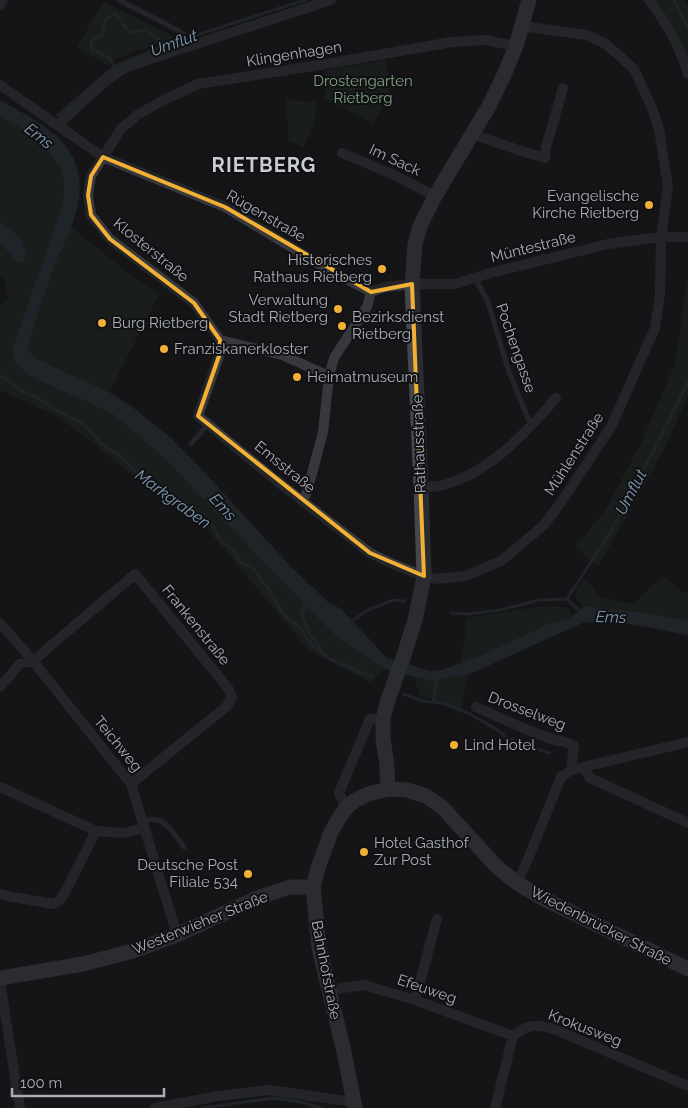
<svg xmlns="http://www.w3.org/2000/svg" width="688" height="1108" font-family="Raleway,sans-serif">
  <rect width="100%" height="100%" fill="#161618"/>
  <path fill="#1e261f" d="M654,0h30l4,7v52z
    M103,2l72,35 -57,21 -11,7 -30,-18z
    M386,60l3,35 -16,29 -48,-26 1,-28z
    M286,100l30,2c2,16 -6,31 -12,45l-15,-6z
    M0,117l18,9 23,17 19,23 4,17 -1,20 -46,163 17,12 79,36 51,44 142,148 34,34 44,29 -13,14 -63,-34 -107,-127 -22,-17 -27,-15 -84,-66 -16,-10 -52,-24v-85l8,-5 -3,-21 -5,-3v-34l10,14 11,-18 -21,-17z
    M71,227l54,43 34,25 -50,97 -74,-34 -6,-7 -1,-6 25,-77z
    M688,273v123l-22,50 -68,121 -23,-20 30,-36 36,-68 34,-79z
    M662,576l21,16h5v29l-41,-8 -62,-7c-15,-8 -9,-16 -1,-27l8,5 5,11 25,8h13z
    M551,606l14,1 5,4v6l-5,4 -13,1 -74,35 -17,6 6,-45 62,-10z
    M468,675l-7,33 -42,-13 -4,-17 16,3 14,-3z"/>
  <path fill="#2c353c" d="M0,100c18,10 53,29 65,45 20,26 17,53 6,83 -5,14 -13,27 -18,41 -9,25 -17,51 -25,76l1,6 6,7 74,34 22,14 40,32 36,37 85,93 36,34 13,7 47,50 8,1 33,11 13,-1 36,-13 74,-35 13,-1 20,-15 62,7 41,8v14c-34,-6 -70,-16 -106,-12l-114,52 -23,3 -14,3 -47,-12 -44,-29 -34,-34 -142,-148 -51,-44 -79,-36 -17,-12 -5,-15 51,-148 1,-20 -4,-17 -19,-23 -23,-17 -18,-9z
    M0,221l21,17 6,16 -4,7 -7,2 -16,-21z"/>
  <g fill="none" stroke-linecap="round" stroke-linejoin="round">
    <path stroke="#2c353c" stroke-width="3" d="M674,0l3,7 11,21
      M114,67l-4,-9 -19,-9v-7l11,-8c2,-10 2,-17 13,-20l5,4 4,8 7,6 15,-2 19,14
      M58,115l56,-48 52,-22 139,-45
      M0,375l24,17 16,7 11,8 34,18 17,19 20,13 15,16 41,27 35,26 6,12 14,13 9,12 11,5 16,22 12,21 8,9 12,8 9,15 18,15 44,19
      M309,603l-5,5 -3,5 9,22 9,10 2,6
      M451,613l16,1 33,-4 39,-10 28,-1
      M582,613l-15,-14 44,-68 47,-89 30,-60
      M349,623l19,-13 25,-10 12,1
      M404,694l18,7 11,1 3,-21 2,-2
      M433,702l13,2 24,10 26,15 12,10 41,14
      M202,1108l73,-10 26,4 20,6"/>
    <path stroke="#37383d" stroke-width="5" d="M119,0l60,31 5,4 4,12
      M475,278l13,24 20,67 23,57
      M191,444l17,-20
      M143,821c22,-7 29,11 41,26"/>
    <path stroke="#37383d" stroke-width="10" d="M649,0c17,22 31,47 39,74
      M0,5l3,-5
      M0,85l103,72 122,50 99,60 47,25 14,-5 27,-3h43l35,-11 118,-29 53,-7h27
      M57,125l51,-46 18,-12 205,-67
      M472,134l46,16 27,8 1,-11 17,-59
      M342,153l52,22 41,21
      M220,340l-1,16 -21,60 75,62 97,75 23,11 31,12 13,3 29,-3 35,-15 43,-36 18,-24 49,-74 31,-70 13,-29 5,-34 1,-57 7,-50 -9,-58 -7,-21 -18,-39 -28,-25 -19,-9 -65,-9
      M329,376l-47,-21 -62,-15 -26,-37 -84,-64 -19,-24 -3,-20 3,-19 30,-47 16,-14 25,-14 36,-17 122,-19 132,-23 33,-2 31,6
      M421,487c8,0 16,0 23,-2 47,-14 82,-52 112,-87
      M303,501l4,-9 16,-60 6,-56 5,-18 33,-51 4,-15
      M0,623l33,38 98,123 46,151
      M0,687l20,-23 13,-3 102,-87 93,114 4,9 -5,9 -96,78
      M476,707l49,22 29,11 12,2 8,4 -3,24
      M584,767l6,11 98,45
      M0,787l96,44 28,2 21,-5
      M346,808l-7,-15 31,-74h13
      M517,883l11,-24 33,-82 10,-7 117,-28
      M0,894l7,2 46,8 7,-4 4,-6 32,-63
      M0,982l20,126
      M329,990l35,-5 51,15 98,36
      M415,1000l22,-81
      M155,1108l63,-12 51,-6 85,12
      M495,1108l18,-72c15,-11 20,-12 38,-8l137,58"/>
    <path stroke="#45474d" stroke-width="15" d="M388,789l-1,-24 -4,-26v-20l4,-16 17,-48 11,-35 9,-44 -3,-89 -9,-203 3,-40 5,-18 15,-30 54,-90 15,-31 12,-29 13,-46
      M0,978l83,-14 50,-13 44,-16 80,-37 33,-11h23
      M355,1108l-11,-56 -25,-104 -6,-61 5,-19 13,-36 7,-12 8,-12 8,-7 14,-7 20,-5 19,1 19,6 16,11 55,60 20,16 25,15 146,71"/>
  </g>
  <path d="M0 0H688V1108H0ZM103,157l122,50 146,85 41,-8 12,292 -54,-23 -172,-137 21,-60 1,-16 -26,-37 -84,-64 -19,-24 -3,-20 3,-19z" fill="#161618" fill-opacity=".55" fill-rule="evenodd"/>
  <path fill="none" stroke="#f2b134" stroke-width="4" stroke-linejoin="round" d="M103,157l122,50 146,85 41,-8 12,292 -54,-23 -172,-137 21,-60 1,-16 -26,-37 -84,-64 -19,-24 -3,-20 3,-19z"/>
  <g fill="#f2b134" stroke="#111113" stroke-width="2">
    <circle cx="649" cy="205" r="5"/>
    <circle cx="382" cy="269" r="5"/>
    <circle cx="338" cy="309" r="5"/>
    <circle cx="102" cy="323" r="5"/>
    <circle cx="342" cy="326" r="5"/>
    <circle cx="164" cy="349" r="5"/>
    <circle cx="297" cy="377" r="5"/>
    <circle cx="454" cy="745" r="5"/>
    <circle cx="364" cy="852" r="5"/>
    <circle cx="248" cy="874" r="5"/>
  </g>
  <g text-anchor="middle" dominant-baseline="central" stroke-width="4" stroke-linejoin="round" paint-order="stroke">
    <g font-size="15" fill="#a8adb8" stroke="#111113">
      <text transform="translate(294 54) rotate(-9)">Klingenhagen</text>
      <text transform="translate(395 160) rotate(25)">Im Sack</text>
      <text transform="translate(266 216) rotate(30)">Rügenstraße</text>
      <text transform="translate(533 247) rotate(-14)">Müntestraße</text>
      <text transform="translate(151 250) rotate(39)">Klosterstraße</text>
      <text transform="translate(516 348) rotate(71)">Pochengasse</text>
      <text transform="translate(419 444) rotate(-92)">Rathausstraße</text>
      <text transform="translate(574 454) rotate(-57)">Mühlenstraße</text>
      <text transform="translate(285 467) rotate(39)">Emsstraße</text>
      <text transform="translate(196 625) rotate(51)">Frankenstraße</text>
      <text transform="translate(527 711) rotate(21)">Drosselweg</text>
      <text transform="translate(118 744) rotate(51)">Teichweg</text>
      <text transform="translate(200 923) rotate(-22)">Westerwieher Straße</text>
      <text transform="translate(601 926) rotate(27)">Wiedenbrücker Straße</text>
      <text transform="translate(326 970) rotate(79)">Bahnhofstraße</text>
      <text transform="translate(427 989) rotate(19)">Efeuweg</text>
      <text transform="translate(585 1028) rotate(21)">Krokusweg</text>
    </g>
    <g font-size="15" fill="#7fa381" stroke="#111113">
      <text x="363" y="81">Drostengarten<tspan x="363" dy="17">Rietberg</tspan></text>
    </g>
    <g font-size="15" fill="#a8adb8" stroke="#111113" text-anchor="start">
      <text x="639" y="196" text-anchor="end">Evangelische<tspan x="639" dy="17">Kirche Rietberg</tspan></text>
      <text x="372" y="260" text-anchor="end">Historisches<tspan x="372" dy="17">Rathaus Rietberg</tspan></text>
      <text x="328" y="300" text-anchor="end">Verwaltung<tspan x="328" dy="17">Stadt Rietberg</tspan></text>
      <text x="352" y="317">Bezirksdienst<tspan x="352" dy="17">Rietberg</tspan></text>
      <text x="112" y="323">Burg Rietberg</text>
      <text x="174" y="349">Franziskanerkloster</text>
      <text x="307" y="377">Heimatmuseum</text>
      <text x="464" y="745">Lind Hotel</text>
      <text x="374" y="843">Hotel Gasthof<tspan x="374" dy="17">Zur Post</tspan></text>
      <text x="238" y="865" text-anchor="end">Deutsche Post<tspan x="238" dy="17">Filiale 534</tspan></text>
    </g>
    <g font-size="16" font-style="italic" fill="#7f9bb3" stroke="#111113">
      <text transform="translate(174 43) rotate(-20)">Umflut</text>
      <text transform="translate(39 136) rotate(38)">Ems</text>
      <text transform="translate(631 492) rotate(-62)">Umflut</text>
      <text transform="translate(173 499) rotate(36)">Markgraben</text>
      <text transform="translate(223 507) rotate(47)">Ems</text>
      <text transform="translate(611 617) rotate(2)">Ems</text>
    </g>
    <g font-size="20" font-weight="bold" letter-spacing="1" fill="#c9ccd4" stroke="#111113">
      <text x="264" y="165">RIETBERG</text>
    </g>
  </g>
  <path d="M12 1088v8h152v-8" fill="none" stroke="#a8adb8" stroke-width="2.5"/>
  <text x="20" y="1088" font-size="15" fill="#a8adb8" stroke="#111113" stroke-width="4" paint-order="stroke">100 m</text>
</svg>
